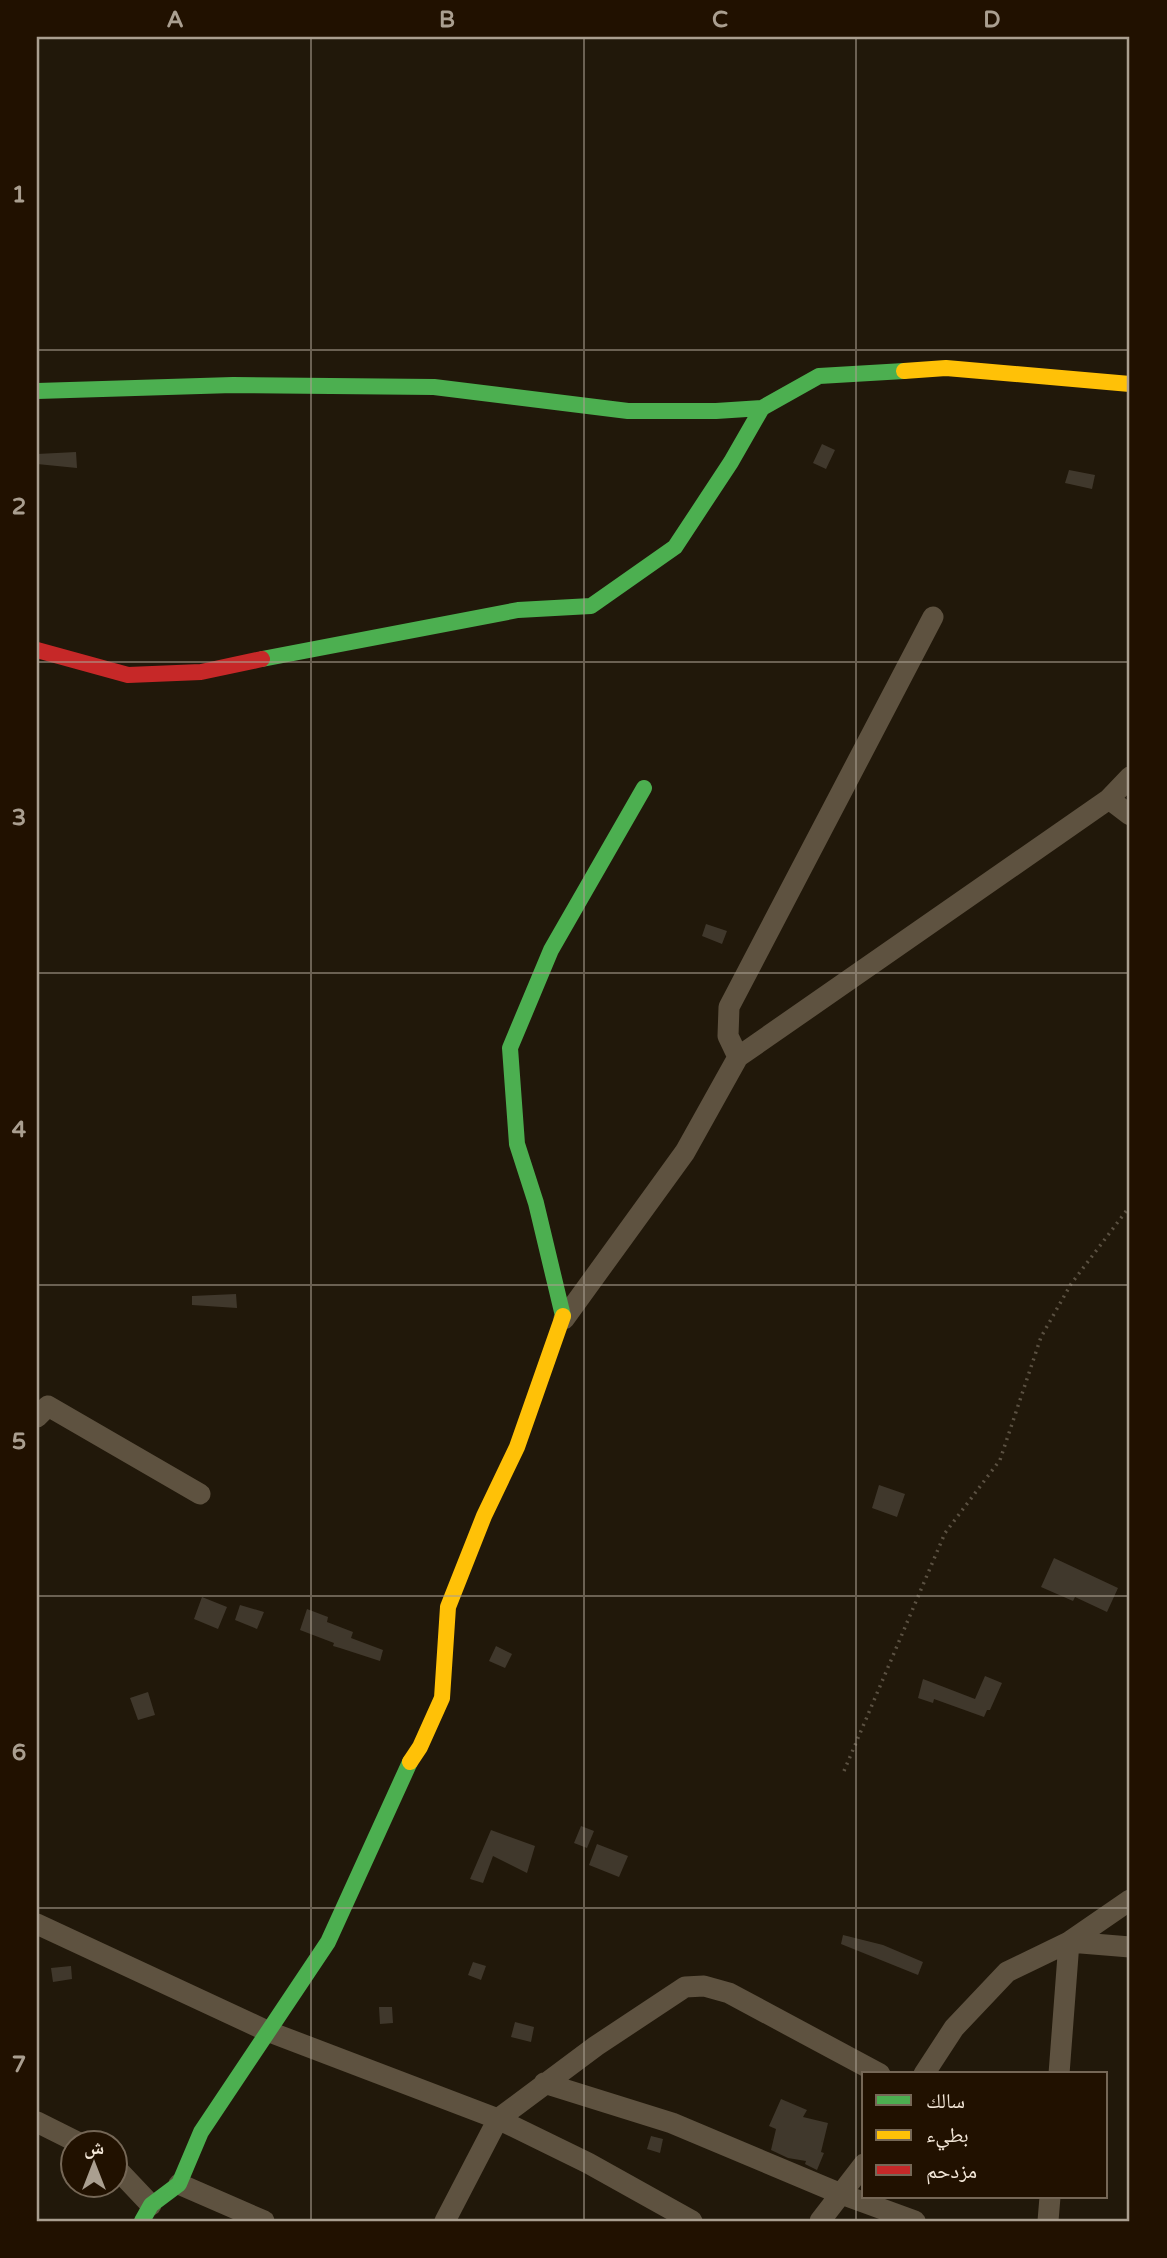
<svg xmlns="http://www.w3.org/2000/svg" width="1167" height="2258" font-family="'Varela Round','Noto Naskh Arabic',sans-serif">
  <rect width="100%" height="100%" fill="#21180a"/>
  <path fill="#40382c" d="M822,444l13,6 -9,19 -13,-6z
    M76,452l1,16 -40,-4v-10z
    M1069,470l26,5 -3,14 -27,-6z
    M706,924l21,7 -5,13 -20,-8z
    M236,1294l1,14 -45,-3v-9z
    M879,1485l26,9 -8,23 -25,-9z
    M1054,1558l64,30 -11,24 -32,-15 -2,4 -32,-14z
    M202,1597l25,10 -9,22 -24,-10z
    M240,1605l24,7 -7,17 -22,-9z
    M307,1609l21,8 -1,5 26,10 -2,6 32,12 -3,11 -40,-13 -7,-2 1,-3 -34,-13z
    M496,1646l16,8 -7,14 -16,-7z
    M985,1676l17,7 -12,27h-3l-3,7 -50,-18 -1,4 -15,-5 5,-19 52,20z
    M148,1692l7,23 -17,5 -8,-22z
    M581,1826l13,5 -7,17 -13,-5z
    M491,1830l44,16 -8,27 -34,-17 -10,27 -13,-4z
    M597,1844l31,12 -9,21 -30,-12z
    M843,1935l40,10 40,17 -5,13 -77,-31z
    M473,1962l13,4 -5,14 -13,-5z
    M71,1966l1,13 -19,3 -2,-14z
    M379,2007h13l1,16 -13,1z
    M515,2022l19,5 -3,15 -20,-5z
    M781,2099l26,11 -4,7 25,6 -7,29 3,1 -7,17 -12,-6 1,-3 -18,-3 -17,-8 5,-21 -7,-3z
    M651,2136l12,3 -3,14 -13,-4z"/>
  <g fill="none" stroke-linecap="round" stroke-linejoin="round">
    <path stroke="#5b5142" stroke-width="3.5" stroke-dasharray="2 5" stroke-linecap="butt" d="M844,1771l101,-238 55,-73 41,-123 30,-53 59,-78"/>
    <path stroke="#5e5240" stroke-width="21" d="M1109,799l21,16
      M738,1057l-10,-21 1,-29 204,-390
      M564,1319l121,-167 53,-95 371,-258 21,-22
      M37,1417l11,-11 152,88
      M37,1924l230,107 231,88 90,44 104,58
      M924,2074l30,-46 53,-56 62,-30 61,-42
      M1059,2074l10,-132 61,5
      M544,2083l128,40 169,71 74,27
      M37,2122l40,20
      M116,2168l35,37
      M179,2184l85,37
      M445,2221l53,-102 98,-73 89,-59 19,-1 25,7 151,81
      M820,2221l44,-57
      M1048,2221l2,-24"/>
    <path stroke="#4caf50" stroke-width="16" d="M37,391l196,-6 201,2 194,24h88l46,-3 57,-32 85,-5
      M262,659l256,-49 73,-4 84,-59 56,-85 31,-54
      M563,1316l-27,-113 -19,-59 -7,-96 41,-98 93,-162
      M142,2221l9,-16 28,-21 22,-52 127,-190 82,-180"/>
    <path stroke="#ffc107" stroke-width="16" d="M904,371l42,-3 184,16
      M410,1762l10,-15 22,-49 6,-91 36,-91 33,-69 46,-131"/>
    <path stroke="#c62828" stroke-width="16" d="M37,650l91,25 73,-3 61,-13"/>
  </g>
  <path fill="none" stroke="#aa9f90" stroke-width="2" stroke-opacity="0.55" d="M311,37v2184M584,37v2184M856,37v2184M37,350h1093M37,662h1093M37,973h1093M37,1285h1093M37,1596h1093M37,1908h1093"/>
  <rect width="1167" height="2258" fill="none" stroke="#211100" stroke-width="77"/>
  <rect x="862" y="2072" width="245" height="126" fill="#211100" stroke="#756756" stroke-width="2"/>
  <rect x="876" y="2095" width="35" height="10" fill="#4caf50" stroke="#756756" stroke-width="2"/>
  <text x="926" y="2108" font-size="21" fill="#f3e7d8">سالك</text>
  <rect x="876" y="2130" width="35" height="10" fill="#ffc107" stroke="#756756" stroke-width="2"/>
  <text x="926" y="2142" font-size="21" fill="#f3e7d8">بطيء</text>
  <rect x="876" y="2165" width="35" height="10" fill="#c62828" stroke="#756756" stroke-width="2"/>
  <text x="926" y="2178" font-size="21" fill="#f3e7d8">مزدحم</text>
  <g transform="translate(94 2164)"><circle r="33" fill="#211100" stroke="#756756" stroke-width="2"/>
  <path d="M0-5L12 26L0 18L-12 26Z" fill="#aa9f90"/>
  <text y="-10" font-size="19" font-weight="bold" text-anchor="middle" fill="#f3e7d8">ش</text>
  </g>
  <rect x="38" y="38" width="1090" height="2182" fill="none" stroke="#aa9f90" stroke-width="2.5"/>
  <g font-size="23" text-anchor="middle" font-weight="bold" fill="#aa9f90">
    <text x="175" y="27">A</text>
    <text x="447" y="27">B</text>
    <text x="720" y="27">C</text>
    <text x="992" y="27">D</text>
    <text x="19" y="202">1</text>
    <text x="19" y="514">2</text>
    <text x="19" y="825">3</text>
    <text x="19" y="1137">4</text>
    <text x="19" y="1449">5</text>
    <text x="19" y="1760">6</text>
    <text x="19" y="2072">7</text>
  </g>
</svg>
